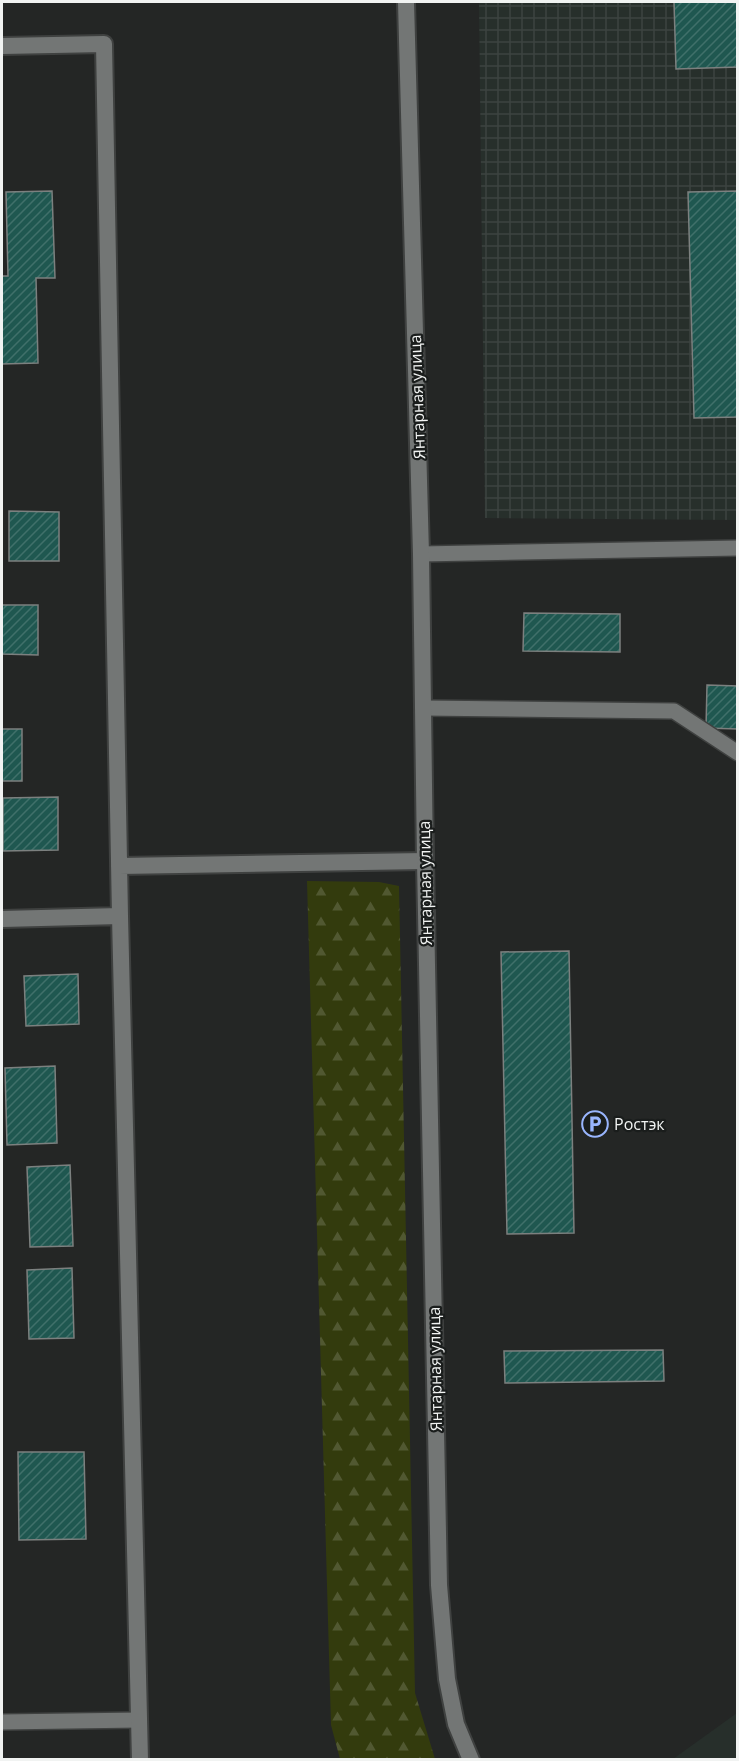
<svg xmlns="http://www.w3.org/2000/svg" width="739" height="1761" font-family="'Open Sans',sans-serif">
  <defs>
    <pattern id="industrial-grid" width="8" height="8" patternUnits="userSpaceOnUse" patternTransform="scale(1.5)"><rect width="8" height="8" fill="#272f2b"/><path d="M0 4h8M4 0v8" fill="none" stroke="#3c4340"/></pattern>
    <pattern id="forest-firs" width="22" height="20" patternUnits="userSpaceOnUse" patternTransform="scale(1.5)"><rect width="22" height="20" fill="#333b0d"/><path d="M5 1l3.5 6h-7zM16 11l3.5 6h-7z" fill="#515831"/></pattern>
    <pattern id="building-hatch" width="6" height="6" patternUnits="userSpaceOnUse" patternTransform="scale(1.5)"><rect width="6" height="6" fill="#1f5750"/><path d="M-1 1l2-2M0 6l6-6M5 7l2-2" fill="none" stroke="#40706a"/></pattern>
  </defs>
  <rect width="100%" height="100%" fill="#242625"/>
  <path fill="#272f2b" d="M737,1713v46h-64z"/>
  <path fill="url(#industrial-grid)" d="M479,2h258v518l-252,-2z"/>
  <path fill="url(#forest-firs)" d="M307,881l72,1 20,4 16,807 20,66h-95l-9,-34z"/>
  <path fill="url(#building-hatch)" stroke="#7c807f" stroke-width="1.5" d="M674,2h64v65l-62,2z
    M52,191l3,87h-19l2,85 -36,1v-88h6l-2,-84z
    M738,191v226l-44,1 -6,-226z
    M9,511l50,1v49h-50z
    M2,605h36v50l-36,-1z
    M524,613l96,1v38l-97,-1z
    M707,685l31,1v43l-32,-1z
    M2,729h20v52h-20z
    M58,797v53l-55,1v-53z
    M569,951l5,282 -67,1 -6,-282z
    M78,974l1,50 -53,2 -2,-50z
    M55,1066l2,77 -50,2 -2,-77z
    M70,1165l3,81 -43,1 -3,-80z
    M72,1268l2,70 -45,1 -2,-69z
    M663,1350l1,31 -159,2 -1,-32z
    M18,1452h66l2,87 -67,1z"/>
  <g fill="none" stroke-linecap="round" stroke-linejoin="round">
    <g stroke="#3f4140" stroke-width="18">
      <path id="service" d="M421,554l317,-6
        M423,708l251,3 64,42
        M2,1722l137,-2"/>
    </g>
    <g stroke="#3f4140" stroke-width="20">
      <path id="minor" d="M2,46l102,-2 16,872 20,844
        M119,866l306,-5
        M2,919l118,-3"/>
    </g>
    <g stroke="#3f4140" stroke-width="20">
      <path id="tertiary" d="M406,2l15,552 4,307 14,724 8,94 9,45 15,36"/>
    </g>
    <use href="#service" stroke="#737675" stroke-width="15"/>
    <use href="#minor" stroke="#737675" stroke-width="16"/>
    <use href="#tertiary" stroke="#737675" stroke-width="16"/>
  </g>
  <defs>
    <g id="parking-ring" transform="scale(1.35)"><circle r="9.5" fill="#1a1d1c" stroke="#99b5fd" stroke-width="1.5"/><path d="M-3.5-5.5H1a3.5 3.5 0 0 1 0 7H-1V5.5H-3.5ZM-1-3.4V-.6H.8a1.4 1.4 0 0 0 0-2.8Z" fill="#99b5fd"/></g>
  </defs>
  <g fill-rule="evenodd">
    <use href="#parking-ring" x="595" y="1124"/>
  </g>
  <g text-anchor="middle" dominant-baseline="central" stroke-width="4.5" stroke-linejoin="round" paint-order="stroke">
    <g font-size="16" fill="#f1f3f2" stroke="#1a1d1c">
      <text transform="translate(417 397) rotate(-92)">Янтарная улица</text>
      <text transform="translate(425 883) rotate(-91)">Янтарная улица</text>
      <text transform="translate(435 1369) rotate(-91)">Янтарная улица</text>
    </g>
    <g font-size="16" fill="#f1f3f2" stroke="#1a1d1c" text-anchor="start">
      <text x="614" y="1124">Ростэк</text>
    </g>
  </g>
  <rect width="739" height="1761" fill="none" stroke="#f1f3f2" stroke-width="6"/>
</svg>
